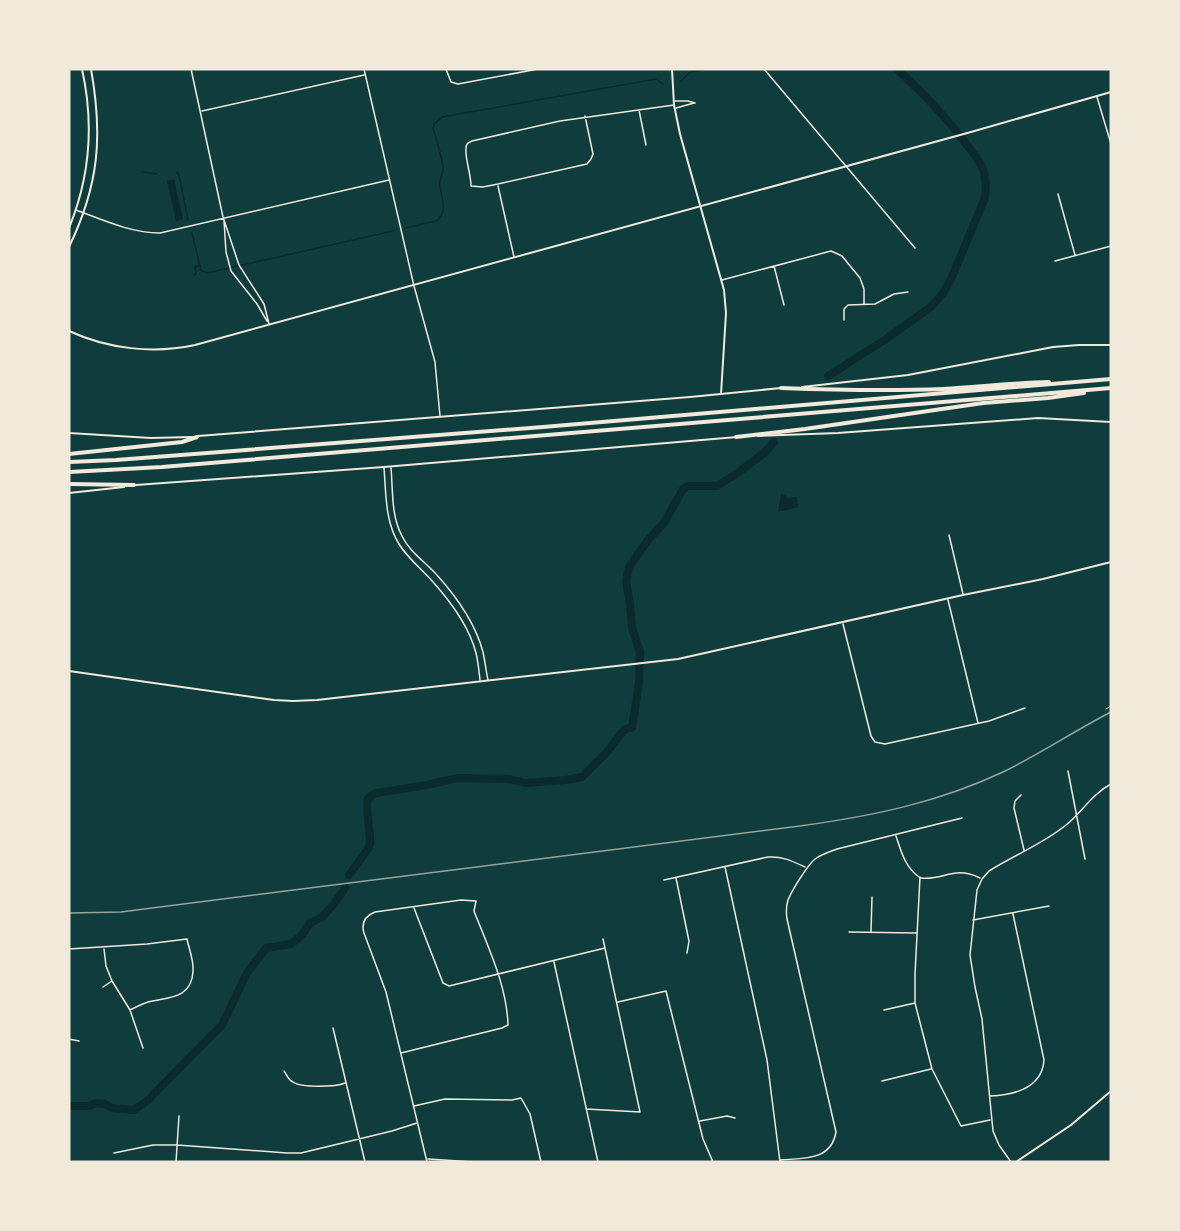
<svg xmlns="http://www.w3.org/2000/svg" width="1180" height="1231" font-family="'DM Sans',sans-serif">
  <rect width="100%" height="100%" fill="#0f3d3e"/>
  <path fill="#0a2a2b" d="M174,179l9,40 -7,2 -9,-40z
    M781,494l4,1 3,3 9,-1 1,10 -20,5z"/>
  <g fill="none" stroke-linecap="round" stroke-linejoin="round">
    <path stroke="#0a2a2b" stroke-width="1.5" d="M680,82l10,-10 19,-3
      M142,172l15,2
      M177,172l2,3 9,45
      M405,228l31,-7c13,-9 5,-24 4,-36 -1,-5 2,-9 3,-14 1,-9 -7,-32 -10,-43l1,-4 8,-7 214,-38 7,5
      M192,233l9,37 6,3 186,-42
      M194,275l2,-1 -1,-7 4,-1"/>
    <path stroke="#0a2a2b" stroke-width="8" d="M828,376l58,-37 46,-33 11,-13 9,-16 32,-77c3,-9 2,-18 0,-28 -3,-10 -11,-19 -17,-27 -21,-29 -44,-51 -70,-76
      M349,875l19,-26 2,-5c1,-10 -5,-38 -2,-45 3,-4 4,-4 8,-6l51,-8 31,-7 52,1 15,4 41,-3 16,-3 25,-25 16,-21 5,-3h4l7,-46 1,-30 -8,-24 -2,-24 -4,-23 3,-14 19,-27 16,-17 19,-34 5,-3h29l22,-14 25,-19 10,-11
      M69,1106h20l7,-3 9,1 7,4 22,2 13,-9 75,-76 25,-52 19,-25 25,-4 11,-9 8,-12 12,-6 12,-13 11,-16"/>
    <path stroke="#f1e9da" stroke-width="1" d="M1106,709l5,-3"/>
    <path stroke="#f1e9da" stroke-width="1.5" d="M191,69l32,148 16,48 25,39 5,20
      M364,69l50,217 21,76 5,54
      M446,69l5,13 7,2 80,-15
      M764,69l151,179
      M1097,97l14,47
      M675,101h13l7,2
      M676,108l18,-5
      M639,110l7,35
      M202,111l162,-36
      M585,116l8,38 -2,5 -4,5 -89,20 -15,3 -12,-1c0,-12 -6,-27 -5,-37 0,-6 2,-6 6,-8l88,-20 114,-16
      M498,186l16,71
      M1058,194l17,61
      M76,210c27,10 55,23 84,23l229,-53
      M224,221l2,31 5,19 26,33 10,17
      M1055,261l56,-15
      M774,266l10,39
      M722,280l109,-29 11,5 18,22 4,11v15
      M844,320v-11l4,-4 27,-1 19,-10 14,-2
      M384,468c2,25 1,54 15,76 9,15 23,25 34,38 18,20 36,44 43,71 2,8 3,18 4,27
      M391,468c2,22 0,48 11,68 7,15 22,25 34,38 20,22 39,48 47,78 2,9 3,19 5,28
      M949,535l14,59
      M948,600l30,123
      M843,624l28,112 4,6 10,2 104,-23 36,-13
      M1068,771l17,88
      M1021,795l-6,6 -1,7 10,42
      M896,836c5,15 9,31 23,41
      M725,867l42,193 13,102
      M920,877l-5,97v29l17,66 29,57 29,-6
      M676,878l13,63 -2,12
      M921,878c23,3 32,-13 59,0
      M664,880l104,-23c14,-1 24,4 37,10
      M414,908l29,75 6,3 156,-38
      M973,920l76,-14
      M871,931l1,-34
      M849,932l67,1
      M69,949l78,-5 40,-5c2,10 7,22 6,32 -1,28 -25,26 -45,31 -6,2 -12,5 -18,8
      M104,949l2,17 6,15 18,29 13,38
      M554,962l44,200
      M103,987l9,-6
      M618,1002l48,-11 37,148 10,23
      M884,1010l31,-7
      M333,1028l32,134
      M69,1039l10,2
      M401,1053l101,-25 6,-3c-1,-39 -20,-78 -34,-114l2,-10 -15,-1 -86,12c-10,4 -14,11 -11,21l22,59 41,170
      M284,1071c3,4 4,9 9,11 8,6 43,5 52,1
      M882,1081l49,-12
      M990,1096c23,-1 52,-7 54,-36l-31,-146
      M414,1106l31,-7 67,1 9,-2 9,16 11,48
      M586,1109l54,3 -37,-173
      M700,1121l27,-5 8,2
      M114,1153l39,-8h24l110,8h14l91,-22 25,-8
      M428,1159l46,3
      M780,1160c24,-2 51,1 56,-28l-49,-213c-1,-7 -1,-13 1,-19 4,-10 19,-34 27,-41 7,-5 14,-7 22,-10l125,-31
      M176,1162l3,-46
      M1011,1162l-12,-17 -6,-14 -11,-112 -7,-32 -5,-32 7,-65 5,-11 7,-8c25,-16 54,-27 77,-46 16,-13 26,-31 45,-41"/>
    <path stroke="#f1e9da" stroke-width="2" d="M672,69l2,36 6,29 44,156 2,23 -5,81
      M69,671l205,29 19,1 24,-1 361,-41 285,-64 80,-16 68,-17"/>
    <path stroke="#f1e9da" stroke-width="2" d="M69,228c21,-51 25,-105 13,-159
      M69,247c30,-62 34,-111 22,-178
      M69,331c39,18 84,23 126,14l776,-213 140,-40
      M802,387l106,-12 145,-28 26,-2h32
      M69,433l82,5 41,-1
      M198,436l492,-39 91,-9
      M758,436l80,-3 200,-15 73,4
      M136,485l248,-18 353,-30
      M69,493l55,-6
      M1016,1162l55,-37 40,-34"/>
    <path stroke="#f1e9da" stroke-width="4" d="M781,388c54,2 108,3 162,1 35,-2 70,-6 106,-7
      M736,437l69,-8 178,-26 65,-5 36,-5
      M69,454l113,-12 15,-5
      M69,462l47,-2 427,-33 568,-48
      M69,472l93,-5 949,-79
      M69,484l65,1"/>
    <path stroke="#97a49c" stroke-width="1.5" d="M69,913l52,-1 31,-4 648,-82c72,-10 137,-23 203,-54 37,-18 71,-41 108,-60"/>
  </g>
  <rect width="1180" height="1231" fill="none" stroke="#f1e9da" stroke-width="141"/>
</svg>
